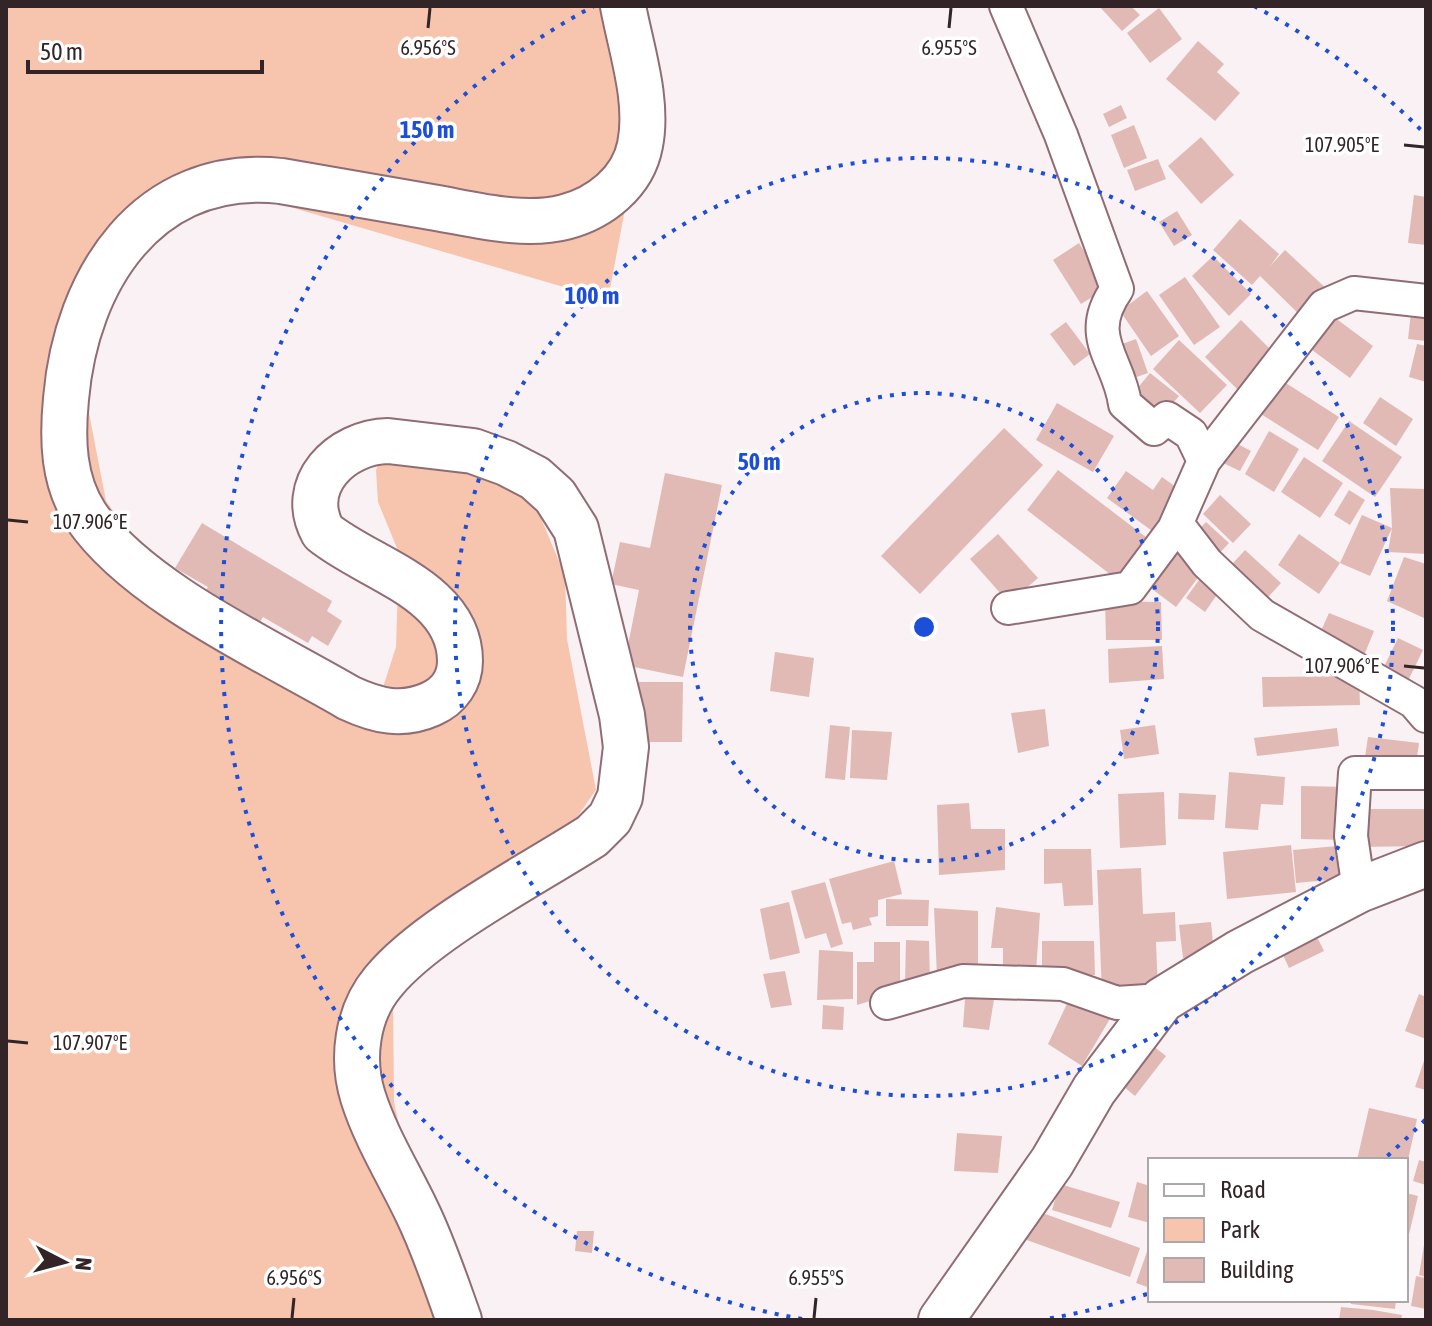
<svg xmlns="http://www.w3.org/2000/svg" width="1432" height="1326" font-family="'Asap Condensed',sans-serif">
  <rect width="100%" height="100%" fill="#f9f1f3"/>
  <path fill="#f7c5ad" d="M6,6h601l14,102 4,101 -15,80 -29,3 -325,-95 -88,-2 -78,154 -1,64 17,88 69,96 201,112 20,-62 3,-94 -21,-51 -2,-32 12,-29 133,29 44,106 2,63 29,151 -26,37 -177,173 1,102 24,111 53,107h-465z"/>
  <path fill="#e1bab5" d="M1099,6h32l9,9 -18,16z
    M1159,8l23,31 -32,24 -23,-30z
    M1198,41l26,23 -7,8 23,21 -25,28 -49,-42z
    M1121,105l6,13 -18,9 -6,-13z
    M1134,125l13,33 -23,10 -13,-33z
    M1201,137l33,38 -33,29 -33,-38z
    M1158,159l8,20 -31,12 -8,-21z
    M1414,195l12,2v48l-18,-2z
    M1177,211l15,24 -18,11 -15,-24z
    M1240,219l39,35 -9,12 15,-16 45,42 -26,27 -44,-43 -8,9 -39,-35z
    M1079,243l28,45 -26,16 -28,-44z
    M1213,256l38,38 -22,22 -37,-40z
    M1185,277l35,50 -26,18 -35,-50z
    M1147,291l32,45 -28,20 -31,-45z
    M1412,303l14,2v36l-18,-2z
    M1327,312l46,34 -23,32 -46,-34z
    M1241,320l38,38 -36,37 -38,-38z
    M1066,322l24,32 -16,12 -24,-32z
    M1136,339l12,34 -23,8 -11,-34z
    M1179,340l48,45 -27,28 -47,-44z
    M1417,344l9,2v36l-17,-5z
    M1150,373l29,23 -20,24 -28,-24z
    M1278,378l61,39 -21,33 -62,-39z
    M1380,397l33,22 -17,27 -33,-23z
    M1057,403l57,33 -21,36 -57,-32z
    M1349,421l53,36 -27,40 -53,-36z
    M1004,428l39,37 -123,129 -39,-38z
    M1269,431l30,18 -25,43 -29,-18z
    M1232,441l19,10 -11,20 -19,-9z
    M1304,457l39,26 -23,35 -39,-26z
    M1058,470l97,74 -31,41 -97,-75z
    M1126,471l27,19 9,-13 25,18 -28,41 -52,-38z
    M665,473l57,12 -39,192 -59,-12 15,-75 -28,-6 9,-42 30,6z
    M1390,488l36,1v65l-38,-2 4,-24 -22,48 -30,-13 -21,31 -41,-29 21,-31 41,29 22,-48 30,13z
    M1349,490l16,10 -15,25 -16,-10z
    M1220,495l31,29 -18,19 -30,-29z
    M1206,522l23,21 -15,16 -22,-22z
    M202,523l130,78 -5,10 15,10 -14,25 -16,-10 -4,7 -45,-26 -8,13 -54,-31 7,-12 -33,-19z
    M998,534l40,44 -29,25 -39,-44z
    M1175,550l28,21 -27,36 -28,-21z
    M1245,550l36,33 -22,24 -36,-33z
    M1404,557l22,7v55l-39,-18z
    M1204,573l19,13 -18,26 -19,-14z
    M1105,601l56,1 1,38h-56z
    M1329,613l45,18 -11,27 -46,-18z
    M1398,638l25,12 -18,37 -25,-12z
    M1162,646l2,33 -55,4 -1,-34z
    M775,652l39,6 -5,39 -39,-6z
    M1359,676l1,29 -97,2 -1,-30z
    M635,682h48l-1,60h-48z
    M1045,709l4,37 -31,7 -7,-40z
    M830,725l20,2 -5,53 -20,-2z
    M1155,725l4,29 -35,5 -4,-29z
    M1337,728l2,18 -82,10 -3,-18z
    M852,730l40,2 -5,48 -37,-2z
    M1368,737l51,6 -4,28 -51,-7z
    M1229,772l56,5 -2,28 -22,-1 -3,26 -33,-2z
    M1301,786l48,1 -1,53 -47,-1z
    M1164,792l2,53 -46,3 -2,-54z
    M1179,793l37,2 -2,25 -36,-1z
    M969,803l2,26h34v41l-66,5 -2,-70z
    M1355,809h69v37l-68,1z
    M1291,845l5,47 -69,7 -4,-47z
    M1348,845l3,33 -55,5 -3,-33z
    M1044,849h47l2,56 -29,1 -2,-23 -18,1z
    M894,861l8,33 -24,6v16l-9,2 3,7 -19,5 -2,-8 -9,2 -13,-45z
    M1141,868l2,46 32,-2 1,29 -20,1 2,49 -56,3 -5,-124z
    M825,882l18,62 -12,4 -5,-15 -21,6 -14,-48z
    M886,899l43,1 -1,26h-42z
    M789,902l11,51 -30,7 -10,-51z
    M996,907l44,6 -4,59 -33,-1v-23h-12z
    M934,908l44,3v62l-41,4z
    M1211,922l3,32 -31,4 -4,-33z
    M1311,925l13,26 -35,17 -12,-26z
    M906,940l23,1 1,42h-25z
    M1042,941h52l1,34h-53z
    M874,942h26v42h-12l-1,12 -30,9v-43h17z
    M819,950l34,2v47l-36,1z
    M785,971l7,34 -21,3 -8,-34z
    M966,985l30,2 -7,43 -26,-3z
    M1073,991l41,21 -32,54 -34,-22z
    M1419,994l7,3v42l-21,-8z
    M823,1005l21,2 -1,23 -21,-1z
    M1148,1042l18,14 -31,40 -17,-14z
    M1426,1055v35l-11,-3z
    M1369,1108l48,11 -9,41h-51z
    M957,1133l45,3 -4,37 -44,-2z
    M1419,1160l7,2v23l-13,-4z
    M1137,1182l13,4v37l-22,-6z
    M1060,1184l60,18 -9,26 -59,-18z
    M1406,1193l12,3 -11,47h-1z
    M1034,1210l106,38 -10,29 -106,-38z
    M577,1231h17l-2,22 -17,-2z
    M1150,1243v45l-14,-5z
    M1424,1245h2v32l-7,-2z
    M1416,1276l10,2v31l-15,-3z
    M1351,1300h45l-1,9 -44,-5z
    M1341,1307l32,3 29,5 -1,5h-62z"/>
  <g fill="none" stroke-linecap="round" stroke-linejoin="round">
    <g stroke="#906d74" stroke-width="36">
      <path id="street" d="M1006,6l55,129 56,154c-34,48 2,70 8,115l29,25 13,-11 24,16 13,27
        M1177,524l30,39 55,52 152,87 12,14
        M1008,608l122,-20 44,-59 30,-68 120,-155 30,-13 72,8
        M1359,890l-8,-54 4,-63h71
        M887,1003l76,-22 100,3 54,19 45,-3"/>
    </g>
    <g stroke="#906d74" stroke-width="48">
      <path id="secondary" d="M459,1320c-13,-36 -25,-73 -42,-108 -18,-38 -41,-74 -54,-115 -12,-38 -6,-84 20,-115 42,-52 150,-108 209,-146l18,-18 10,-21 6,-50 -4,-32 -46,-186 -21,-33 -20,-18 -29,-15 -33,-12 -85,-10c-47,1 -91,44 -65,91 45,37 137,58 137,129 0,19 -11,35 -29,43 -29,13 -54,7 -82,-6 -80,-47 -211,-106 -263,-182 -23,-35 -24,-76 -20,-117 10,-119 81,-232 215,-218 50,9 100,17 150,26 42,7 92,21 134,10 35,-9 68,-35 75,-72 9,-44 -9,-96 -17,-139
        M941,1320l111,-158 42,-72 68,-90 78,-48 119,-62 67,-26"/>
    </g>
    <use href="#street" stroke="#fff" stroke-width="32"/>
    <use href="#secondary" stroke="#fff" stroke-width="44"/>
  </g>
  <path fill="none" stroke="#322427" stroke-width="3" d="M428,28l2,-20M949,28l2,-20M1404,145l20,2M8,520l20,2M1404,666l20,2M8,1041l20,2M292,1318l2,-20M814,1318l2,-20"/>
  <g fill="none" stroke="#1d4ed8" stroke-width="4" stroke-dasharray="4 8">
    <circle cx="924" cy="627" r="234"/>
    <circle cx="924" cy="627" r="469"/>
    <path d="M1425 1120A703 703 0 0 1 1385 1158M1147 1294A703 703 0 0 1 1046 1319M802 1319A703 703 0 0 1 594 6M1254 6A703 703 0 0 1 1425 134"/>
  </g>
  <g font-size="20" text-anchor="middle" fill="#322427" stroke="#fff" stroke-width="7" stroke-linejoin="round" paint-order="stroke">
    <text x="428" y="55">6.956°S</text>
    <text x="949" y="55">6.955°S</text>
    <text x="1342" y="152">107.905°E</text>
    <text x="90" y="529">107.906°E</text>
    <text x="1342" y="673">107.906°E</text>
    <text x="90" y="1050">107.907°E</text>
    <text x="294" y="1285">6.956°S</text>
    <text x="816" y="1285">6.955°S</text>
  </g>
  <circle cx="924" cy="627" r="12" fill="#1d4ed8" stroke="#fff" stroke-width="4"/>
  <g font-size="24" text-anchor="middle" font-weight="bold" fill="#1d4ed8" stroke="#fff" stroke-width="7" stroke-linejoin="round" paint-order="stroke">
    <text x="427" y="138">150 m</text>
    <text x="592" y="304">100 m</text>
    <text x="759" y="470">50 m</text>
  </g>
  <rect width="1432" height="1326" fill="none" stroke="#322427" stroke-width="16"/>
  <rect x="1148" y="1158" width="260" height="144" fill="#ffffff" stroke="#ada7a9" stroke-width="2"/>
  <rect x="1164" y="1184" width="40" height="12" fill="#ffffff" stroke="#ada7a9" stroke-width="2"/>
  <text x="1220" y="1198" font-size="24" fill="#322427">Road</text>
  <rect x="1164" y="1218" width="40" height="24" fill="#f7c5ad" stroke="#ada7a9" stroke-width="2"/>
  <text x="1220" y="1238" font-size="24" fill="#322427">Park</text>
  <rect x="1164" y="1258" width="40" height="24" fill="#e1bab5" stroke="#ada7a9" stroke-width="2"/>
  <text x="1220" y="1278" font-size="24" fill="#322427">Building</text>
  <g transform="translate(64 1262) rotate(96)" stroke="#ffffff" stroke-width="6" paint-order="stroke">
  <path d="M0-6L14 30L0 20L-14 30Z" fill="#322427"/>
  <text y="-12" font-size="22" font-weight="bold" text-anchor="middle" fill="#322427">N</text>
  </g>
  <path d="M28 60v12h234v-12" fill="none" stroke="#322427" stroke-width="4"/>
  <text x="40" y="60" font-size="24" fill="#322427" stroke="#ffffff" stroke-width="6" paint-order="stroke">50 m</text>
</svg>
